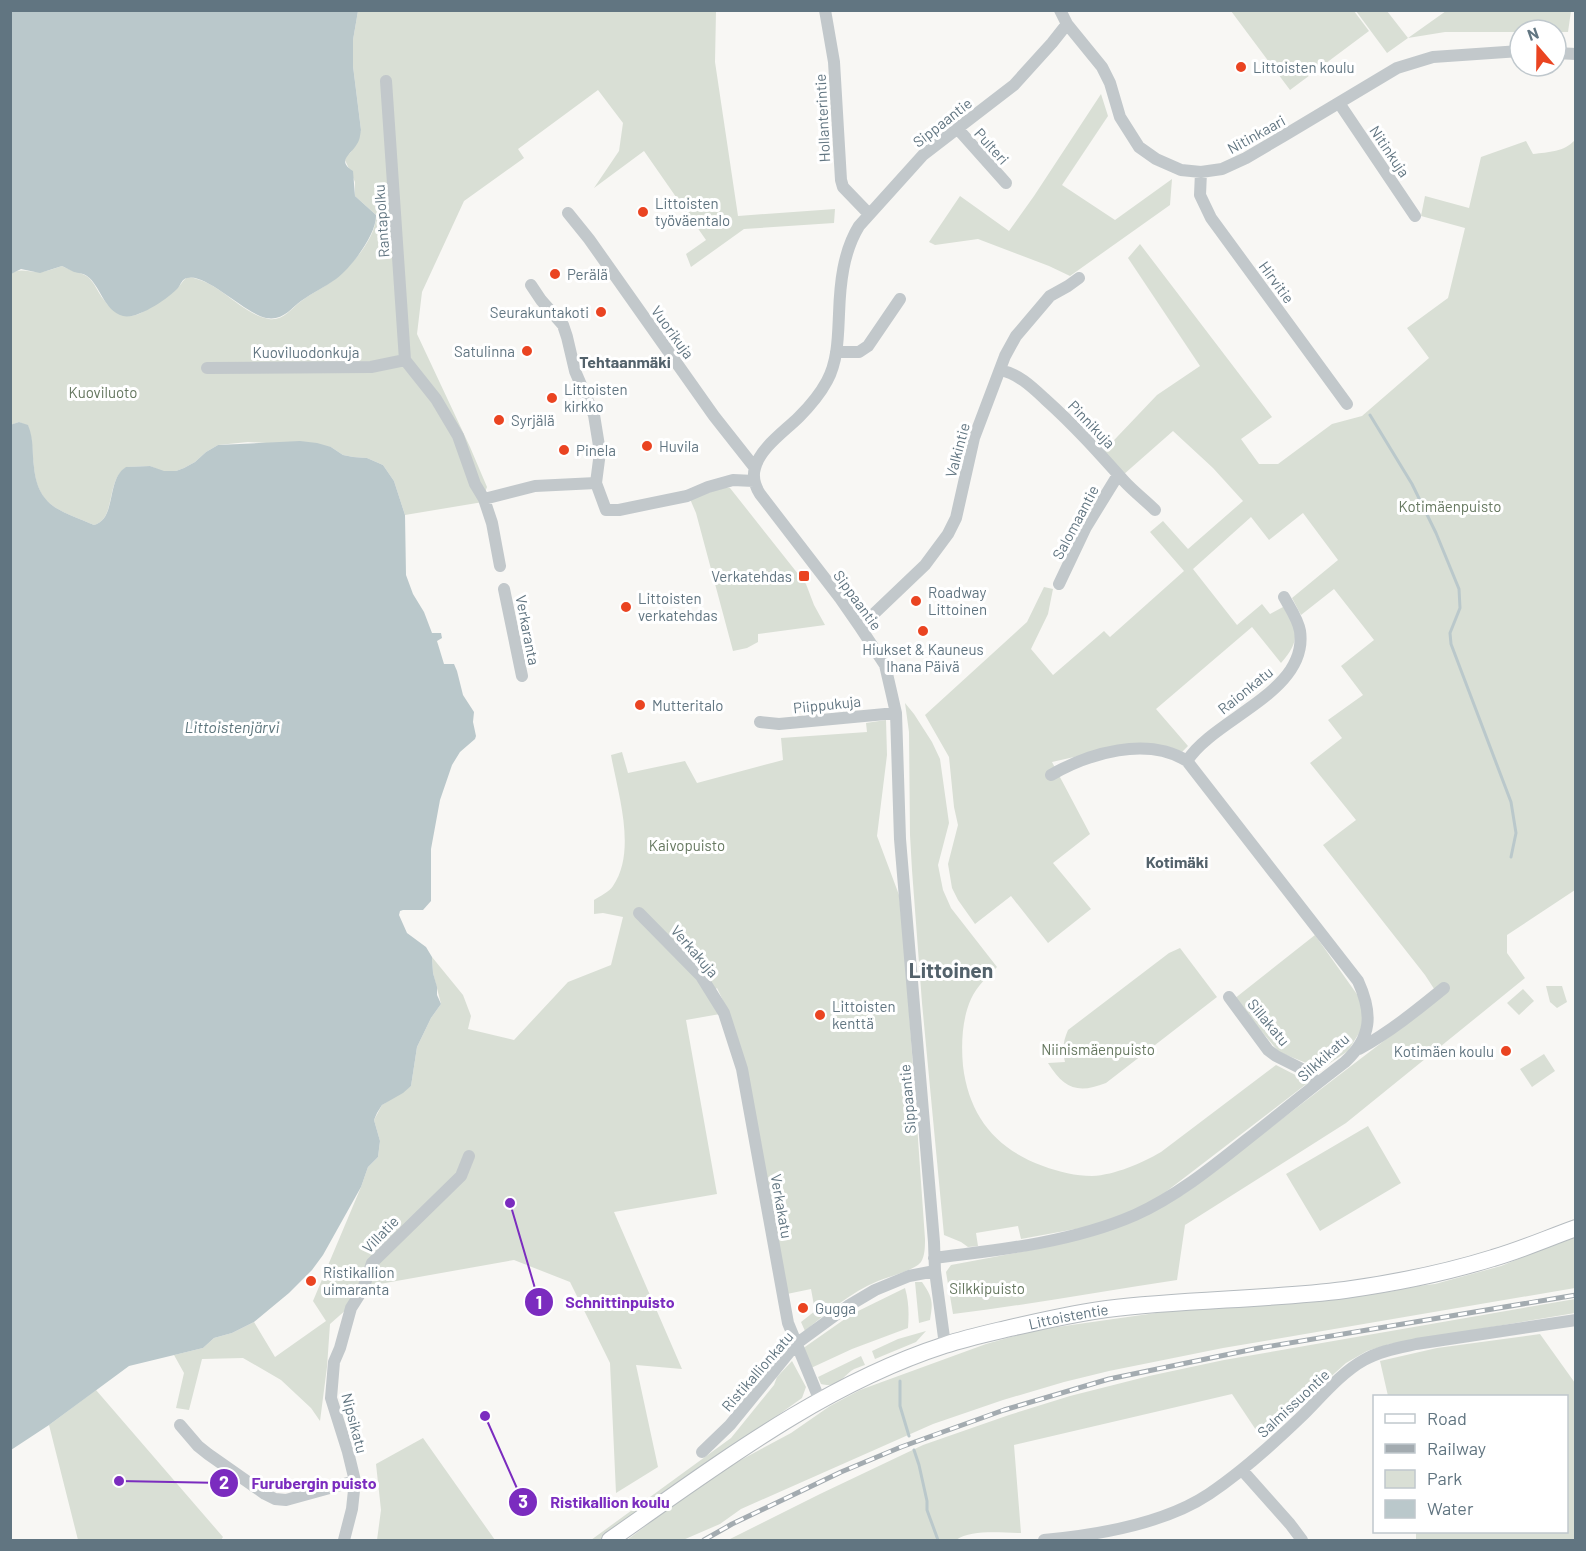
<svg xmlns="http://www.w3.org/2000/svg" width="1586" height="1551" font-family="Barlow,sans-serif">
  <rect width="100%" height="100%" fill="#f8f7f4"/>
  <path fill="#d9dfd5" d="M358,11h358l-1,51 23,154 97,-7 -1,14 -90,6 -53,38 -5,-13 20,-14 -62,-89 -50,37 25,-37 4,-28 -25,-33 -80,59 6,9 -60,43 -42,91 -5,42 53,113 17,40 -3,8 -1,7 -78,13 -11,-34 -11,-16 -16,-7 -14,-1 -10,-2 -12,-8 -83,-5 -30,3 -12,7 -11,10 -11,6 -8,3 -12,1 -14,-6 -23,1c-22,12 -10,52 -33,58 -32,-14 -56,-17 -60,-57 -2,-15 -1,-29 -6,-42l-9,-4 -8,3 -1,-151c11,-7 19,-1 31,-2 7,-1 14,-4 21,-6 7,4 19,6 26,11 7,6 10,16 16,23 13,17 26,21 44,9 9,-6 19,-12 27,-19 6,-4 7,-10 13,-13 32,4 51,36 81,42 14,2 22,-10 31,-17 10,-8 21,-13 31,-20 18,-13 46,-44 45,-67l-21,-19v-14l-10,-22 1,-4 5,-4 10,-22 -8,-64v-26z
    M1231,11h123l15,20 -79,59z
    M1356,11h31l21,27 38,-27h125l-3,21h-12v-2h-36v2h-75l-37,6 -21,15z
    M1101,94l7,22 -46,69 53,35 57,-41 -2,26 -100,71 -21,-10 -71,-27 -43,6 -6,-3 31,-46 49,35 25,-35z
    M1575,140v750l-68,45v18l18,25 -179,145 -161,102 -8,55c-75,11 -149,25 -224,34l-7,-42 5,-7 85,-16 117,-37 31,-18 33,-24 32,-26 191,-146 -15,-23 -102,-130 33,-25 -46,-57 32,-25 -14,-18 35,-25 -22,-29 33,-26 -40,-51 -33,26 -9,-17 46,-38 -35,-47 -34,27 -18,-23 -58,52 44,56 25,-21 8,10 13,-7c16,24 17,34 -2,56l-29,-36 -96,82 32,37 -6,6c-16,-5 -30,-9 -46,-9l-84,19 38,72 -37,29 38,46 -43,34 -37,-47 -36,28 -17,-24 -6,-12 -4,-24 10,-39 -4,-18 -5,-50 -24,-42 102,-93 17,-35 9,2 -5,25 -17,35 22,26 51,-44 6,6 74,-66 -34,-39 13,-11 25,28 55,-48 -30,-33 -40,-37 -50,44 -25,-18 59,-62 43,-29 -72,-108 12,-14 132,173 -31,22 18,25h19l54,-40 30,-8 67,-58 -22,-30 41,-30 17,-70 -44,-12 4,-20 44,12 12,-51 45,-16 7,13c16,-2 31,-2 42,-14z
    M725,487l5,1 76,96 8,21 11,20 -67,9v8l-11,6 -14,3 -37,-138 -6,-14z
    M905,703l9,11 18,28 8,17 9,64 -11,42 5,25 8,18 46,59c-9,9 -20,19 -26,32 -9,20 -10,45 -8,67 6,50 33,83 80,100 16,6 33,10 49,10 23,-1 50,-13 69,-24l115,-87 33,17 -159,122 -58,22 -71,13 -3,-13 -42,7 2,13 -10,1 -7,-5 -17,-7 -22,-232 -10,-133 -2,-35 -1,-103z
    M886,720l1,35 -10,81 22,59 6,58 20,286c0,7 0,17 -4,23 -6,8 -33,15 -43,19 -27,11 -50,31 -73,50l-4,-9 14,-11 -4,-22 -24,5 -58,-281 -12,-25 -7,6 10,20 -34,6 31,174 -103,18 68,157 -46,-4 22,102 -42,26 -6,-130 -40,-81 -56,-22 -140,25 -44,39 -3,43 -7,54 -9,-13 -30,-28 -38,-22 -41,1 -13,51 -13,-2 8,-35 -10,-18 29,-7 11,-10 18,-5 22,-11 21,35 51,-36 -13,-20 48,-114 7,-20 10,-10 2,-16 -6,-21 8,-15 29,-19 6,-39 14,-29 10,-14 -8,-31 -1,-16 31,38 8,21 -3,13 46,11 54,-58 43,-17 12,-48 -20,-4 -9,1v-14c6,-4 15,-8 19,-14 24,-35 5,-92 -2,-131l11,-3 6,21 57,-12 12,22 86,-23 -2,-22 86,-6 -1,-9z
    M1315,935l46,65 3,25 -16,26 -27,18 -42,-17 -45,-53z
    M1180,948l37,49 -111,86c-28,11 -42,6 -58,-20l17,-1c-3,-13 -2,-20 3,-32l101,-77z
    M1546,986h16l5,16 -10,6 -7,-6z
    M1523,989l11,12 -15,14 -12,-12z
    M1544,1054l11,17 -23,16 -12,-18z
    M1368,1126l33,57 -81,48 -34,-57z
    M1575,1236v52l-352,60 -114,23 -45,11 -61,18 -70,24 -192,85 -21,15 -37,16h-56l86,-65 78,-42 39,-27 30,-16 126,-46 50,-14 141,-20 137,-8 80,-11 15,-4 26,-3 66,-18z
    M915,1282h7c11,16 11,20 8,38l-11,3z
    M905,1288c4,14 4,26 3,40l-56,21 -41,19 -9,-19 50,-35z
    M1575,1299v14l-185,31 -23,7 -21,12 -84,76 -30,-45 -218,51 7,88c-20,0 -49,-4 -65,7h-228l92,-46 103,-49 86,-30 61,-19 79,-20 75,-16z
    M926,1331l-10,11 -41,17 -3,-8 26,-12z
    M1540,1334l35,49v157h-159v-8h150v-136h-178l-8,-35 57,-13z
    M861,1356l4,9c-5,2 -10,3 -14,6 -11,9 -14,17 -30,13l-3,-7z
    M792,1361l14,26 -4,11 -199,142h-12l140,-102 43,-53 3,-8z
    M96,1390l127,147 -2,3h-143l-29,-115z
    M423,1438l72,102h-118l4,-30 -5,-46z"/>
  <path fill="#bac8cb" d="M11,10l347,1 -5,29v26l8,64c-1,5 -1,10 -4,14 -6,11 -21,16 -4,27l2,25 21,19c1,19 -25,53 -40,64 -11,8 -24,14 -35,22 -11,8 -18,20 -35,17 -20,-4 -61,-46 -79,-40 -5,1 -6,6 -9,10 -9,10 -41,32 -55,28 -20,-6 -22,-30 -36,-40 -4,-3 -9,-3 -13,-4 -4,-2 -8,-4 -12,-6l-22,7 -19,-4 -10,5z
    M19,422l9,3c6,14 4,28 6,42 4,41 28,44 60,58 23,-6 12,-46 32,-58l24,-1 14,5h12l8,-3 11,-6 11,-10 12,-7 82,-4 17,2 14,4 12,8 10,2 14,1 16,7 11,16 11,34 1,60 7,19 11,18 8,21h9l1,5 -5,3 7,23h10l3,7 6,24 11,17 -1,10 3,14 -1,3 -15,13 -8,13 -12,35 -9,49v52l-8,9h-20l-3,1 -1,4 8,18 19,14 6,10 1,16 4,14v8l4,9 -10,14 -14,29 -6,39 -8,7 -21,12 -5,8 -3,7 6,21 -2,16 -10,10 -7,20 -38,68 -11,15 -23,23 -35,29 -22,11 -18,5 -11,10 -74,18 -80,59 -38,25 -1,-1025z"/>
  <g fill="none" stroke-linecap="round" stroke-linejoin="round">
    <path stroke="#bac8cb" stroke-width="3" d="M1370,415l42,69 24,49 23,56 1,19 -10,25 1,11 60,158 5,31 -5,24
      M900,1381v25l9,30
      M914,1450l5,15 8,36v9l11,30"/>
    <g stroke="#b5bbbf" stroke-width="18">
      <g id="secondary">
        <path id="s1" d="M610,1540c105,-73 211,-155 335,-195 21,-7 44,-12 65,-17 32,-7 65,-15 97,-19 79,-10 159,-9 238,-19 50,-7 100,-17 148,-32 28,-8 55,-20 83,-30"/>
      </g>
    </g>
    <path stroke="#c2c8cb" stroke-width="12" d="M825,10l9,52 7,118 2,7 26,27
      M1060,10l7,14 35,43 8,16 10,34 19,30 17,12 25,11 20,2 21,-3 24,-11 39,-23 112,-67 36,-11 87,-6
      M1556,53l20,1
      M386,81l19,279
      M1339,103l76,113
      M957,128l49,55
      M1201,172l-1,23 11,23 136,186
      M568,213l21,26 125,177 41,52
      M531,285l10,15 22,25 4,12 8,34 19,44 6,37 -4,31
      M836,352h23l9,-6 32,-47
      M405,360l31,39 22,37 17,48 9,15 8,24 8,43
      M207,368l164,-1 34,-7
      M1000,370c19,4 32,17 46,30 28,25 53,53 78,81 9,10 21,19 31,29
      M596,483l10,27h13l68,-14 21,-9 25,-7 21,1
      M484,499l51,-13 61,-3
      M1059,584l27,-57 32,-52
      M504,589l18,87
      M860,627l65,-62 23,-31 8,-16 18,-80 31,-82 11,-20 34,-40 18,-10 11,-8
      M760,722l19,2 117,-11
      M1187,761c27,-43 122,-69 113,-130 -2,-12 -10,-23 -16,-34
      M639,913l62,63 23,37 18,56 46,254 32,78
      M1229,997l39,53 8,6 26,13 16,14
      M1359,1049c31,-17 58,-39 85,-61
      M934,1258c66,-8 139,-16 201,-43 40,-18 75,-46 110,-74 33,-26 66,-53 100,-79 27,-25 28,-48 13,-81l-171,-220c-40,-25 -98,-8 -136,14
      M945,1345l-10,-74 -1,-29 -34,-403 -4,-126 -5,-22 -6,-26 -25,-38 -20,-29 -80,-104c-5,-8 -8,-16 -5,-26 5,-20 30,-37 44,-51 11,-11 21,-23 28,-36 11,-20 11,-45 12,-67 1,-30 4,-62 20,-88l64,-71 91,-70 38,-42 15,-19
      M180,1425l18,21 10,8 57,40 10,5 11,1 69,-19
      M702,1452l28,-27 66,-81 52,-38 27,-16 34,-14 26,-5
      M1242,1470l48,54 12,16
      M344,1540l8,-31 3,-28 -7,-29 -17,-54 3,-36 6,-14 11,-40 12,-19 9,-26 89,-87 8,-20
      M1044,1540c54,-5 120,-16 165,-46 34,-23 65,-51 94,-79 18,-18 39,-43 61,-55 16,-9 34,-12 52,-16l160,-24"/>
    <use href="#secondary" stroke="#fff" stroke-width="16"/>
    <g stroke="#a3abb0" stroke-width="5">
      <path id="rail" d="M704,1540l28,-16 109,-52 60,-25 103,-37 105,-31 150,-31 317,-53"/>
    </g>
    <use href="#rail" stroke="#fff" stroke-width="3" stroke-dasharray="9" stroke-linecap="butt"/>
  </g>
  <g fill="#ea4421" stroke="#fff" stroke-width="2">
    <circle cx="1241" cy="67" r="6"/>
    <circle cx="643" cy="212" r="6"/>
    <circle cx="555" cy="274" r="6"/>
    <circle cx="601" cy="312" r="6"/>
    <circle cx="527" cy="351" r="6"/>
    <circle cx="552" cy="398" r="6"/>
    <circle cx="499" cy="420" r="6"/>
    <circle cx="647" cy="446" r="6"/>
    <circle cx="564" cy="450" r="6"/>
    <rect x="798" y="570" width="12" height="12" rx="3"/>
    <circle cx="916" cy="601" r="6"/>
    <circle cx="626" cy="607" r="6"/>
    <circle cx="923" cy="631" r="6"/>
    <circle cx="640" cy="705" r="6"/>
    <circle cx="820" cy="1015" r="6"/>
    <circle cx="1506" cy="1051" r="6"/>
    <circle cx="311" cy="1281" r="6"/>
    <circle cx="803" cy="1308" r="6"/>
  </g>
  <g text-anchor="middle" dominant-baseline="central" stroke-width="6" stroke-linejoin="round" paint-order="stroke">
    <g font-size="15" fill="#617581" stroke="#fff" text-anchor="start">
      <text x="1253" y="67">Littoisten koulu</text>
      <text x="655" y="203">Littoisten<tspan x="655" dy="17">työväentalo</tspan></text>
      <text x="567" y="274">Perälä</text>
      <text x="589" y="312" text-anchor="end">Seurakuntakoti</text>
      <text x="515" y="351" text-anchor="end">Satulinna</text>
      <text x="564" y="389">Littoisten<tspan x="564" dy="17">kirkko</tspan></text>
      <text x="511" y="420">Syrjälä</text>
      <text x="659" y="446">Huvila</text>
      <text x="576" y="450">Pinela</text>
      <text x="792" y="576" text-anchor="end">Verkatehdas</text>
      <text x="928" y="592">Roadway<tspan x="928" dy="17">Littoinen</tspan></text>
      <text x="638" y="598">Littoisten<tspan x="638" dy="17">verkatehdas</tspan></text>
      <text x="923" y="649" text-anchor="middle">Hiukset &amp; Kauneus<tspan x="923" dy="17">Ihana Päivä</tspan></text>
      <text x="652" y="705">Mutteritalo</text>
      <text x="832" y="1006">Littoisten<tspan x="832" dy="17">kenttä</tspan></text>
      <text x="1494" y="1051" text-anchor="end">Kotimäen koulu</text>
      <text x="323" y="1272">Ristikallion<tspan x="323" dy="17">uimaranta</tspan></text>
      <text x="815" y="1308">Gugga</text>
    </g>
    <g font-size="15" fill="#617581" stroke="#fff">
      <text transform="translate(822 118) rotate(-93)">Hollanterintie</text>
      <text transform="translate(942 122) rotate(-38)">Sippaantie</text>
      <text transform="translate(1256 134) rotate(-29)">Nitinkaari</text>
      <text transform="translate(992 146) rotate(48)">Pulteri</text>
      <text transform="translate(1390 151) rotate(56)">Nitinkuja</text>
      <text transform="translate(381 221) rotate(-94)">Rantapolku</text>
      <text transform="translate(1277 282) rotate(54)">Hirvitie</text>
      <text transform="translate(673 332) rotate(54)">Vuorikuja</text>
      <text x="306" y="352">Kuoviluodonkuja</text>
      <text transform="translate(1092 424) rotate(46)">Pinnikuja</text>
      <text transform="translate(957 450) rotate(-75)">Valkintie</text>
      <text transform="translate(1075 522) rotate(-62)">Salomaantie</text>
      <text transform="translate(858 600) rotate(54)">Sippaantie</text>
      <text transform="translate(528 630) rotate(79)">Verkaranta</text>
      <text transform="translate(1245 690) rotate(-39)">Raionkatu</text>
      <text transform="translate(827 704) rotate(-6)">Piippukuja</text>
      <text transform="translate(695 951) rotate(49)">Verkakuja</text>
      <text transform="translate(1269 1022) rotate(50)">Sillakatu</text>
      <text transform="translate(1323 1057) rotate(-42)">Silkkikatu</text>
      <text transform="translate(907 1099) rotate(-95)">Sippaantie</text>
      <text transform="translate(782 1206) rotate(80)">Verkakatu</text>
      <text transform="translate(380 1234) rotate(-46)">Villatie</text>
      <text stroke="none"><textPath href="#s1" startOffset="516">Littoistentie</textPath></text>
      <text transform="translate(757 1371) rotate(-49)">Ristikallionkatu</text>
      <text transform="translate(1293 1403) rotate(-43)">Salmissuontie</text>
      <text transform="translate(355 1423) rotate(75)">Nipsikatu</text>
    </g>
    <g font-size="15" fill="#667860" stroke="#fff">
      <text x="103" y="392">Kuoviluoto</text>
      <text x="1450" y="506">Kotimäenpuisto</text>
      <text x="687" y="845">Kaivopuisto</text>
      <text x="1098" y="1049">Niinismäenpuisto</text>
      <text x="987" y="1288">Silkkipuisto</text>
    </g>
    <g font-size="16" font-weight="bold" fill="#53626b" stroke="#fff">
      <text x="625" y="361">Tehtaanmäki</text>
      <text x="1177" y="861">Kotimäki</text>
    </g>
    <g font-size="16" font-style="italic" fill="#5c757c" stroke="#fff">
      <text x="232" y="726">Littoistenjärvi</text>
    </g>
    <g font-size="21" font-weight="bold" fill="#53626b" stroke="#fff">
      <text x="951" y="969">Littoinen</text>
    </g>
  </g>
  <path fill="none" stroke="#7b2cbf" stroke-width="2" d="M510 1203L539 1302M119 1481L224 1483M485 1416L523 1502"/>
  <g fill="#7b2cbf" stroke="#fff" stroke-width="2">
    <circle cx="510" cy="1203" r="6"/>
    <circle cx="119" cy="1481" r="6"/>
    <circle cx="485" cy="1416" r="6"/>
    <circle cx="539" cy="1302" r="15"/>
    <circle cx="224" cy="1483" r="15"/>
    <circle cx="523" cy="1502" r="15"/>
  </g>
  <g font-size="18" text-anchor="middle" font-weight="bold" fill="#fff">
    <text x="539" y="1309">1</text>
    <text x="224" y="1489">2</text>
    <text x="523" y="1508">3</text>
  </g>
  <g font-size="16" text-anchor="middle" font-weight="bold" fill="#7b2cbf" stroke="#fff" stroke-width="6" stroke-linejoin="round" paint-order="stroke">
    <text x="620" y="1308">Schnittinpuisto</text>
    <text x="314" y="1489">Furubergin puisto</text>
    <text x="610" y="1508">Ristikallion koulu</text>
  </g>
  <rect width="1586" height="1551" fill="none" stroke="#617581" stroke-width="24"/>
  <rect x="1373" y="1395" width="195" height="138" fill="#ffffff" stroke="#c0c8cd" stroke-width="1.5"/>
  <rect x="1385" y="1414" width="30" height="9" fill="#ffffff" stroke="#c0c8cd" stroke-width="1.5"/>
  <text x="1427" y="1425" font-size="18" fill="#617581">Road</text>
  <rect x="1385" y="1444" width="30" height="9" fill="#a3abb0" stroke="#c0c8cd" stroke-width="1.5"/>
  <text x="1427" y="1455" font-size="18" fill="#617581">Railway</text>
  <rect x="1385" y="1470" width="30" height="18" fill="#d9dfd5" stroke="#c0c8cd" stroke-width="1.5"/>
  <text x="1427" y="1485" font-size="18" fill="#617581">Park</text>
  <rect x="1385" y="1500" width="30" height="18" fill="#bac8cb" stroke="#c0c8cd" stroke-width="1.5"/>
  <text x="1427" y="1515" font-size="18" fill="#617581">Water</text>
  <g transform="translate(1538 48) rotate(340)"><circle r="28" fill="#ffffff" stroke="#c0c8cd" stroke-width="1.5"/>
  <path d="M0-4.5L10 22L0 15L-10 22Z" fill="#ea4421"/>
  <text y="-9" font-size="16" font-weight="bold" text-anchor="middle" fill="#617581">N</text>
  </g>
</svg>
